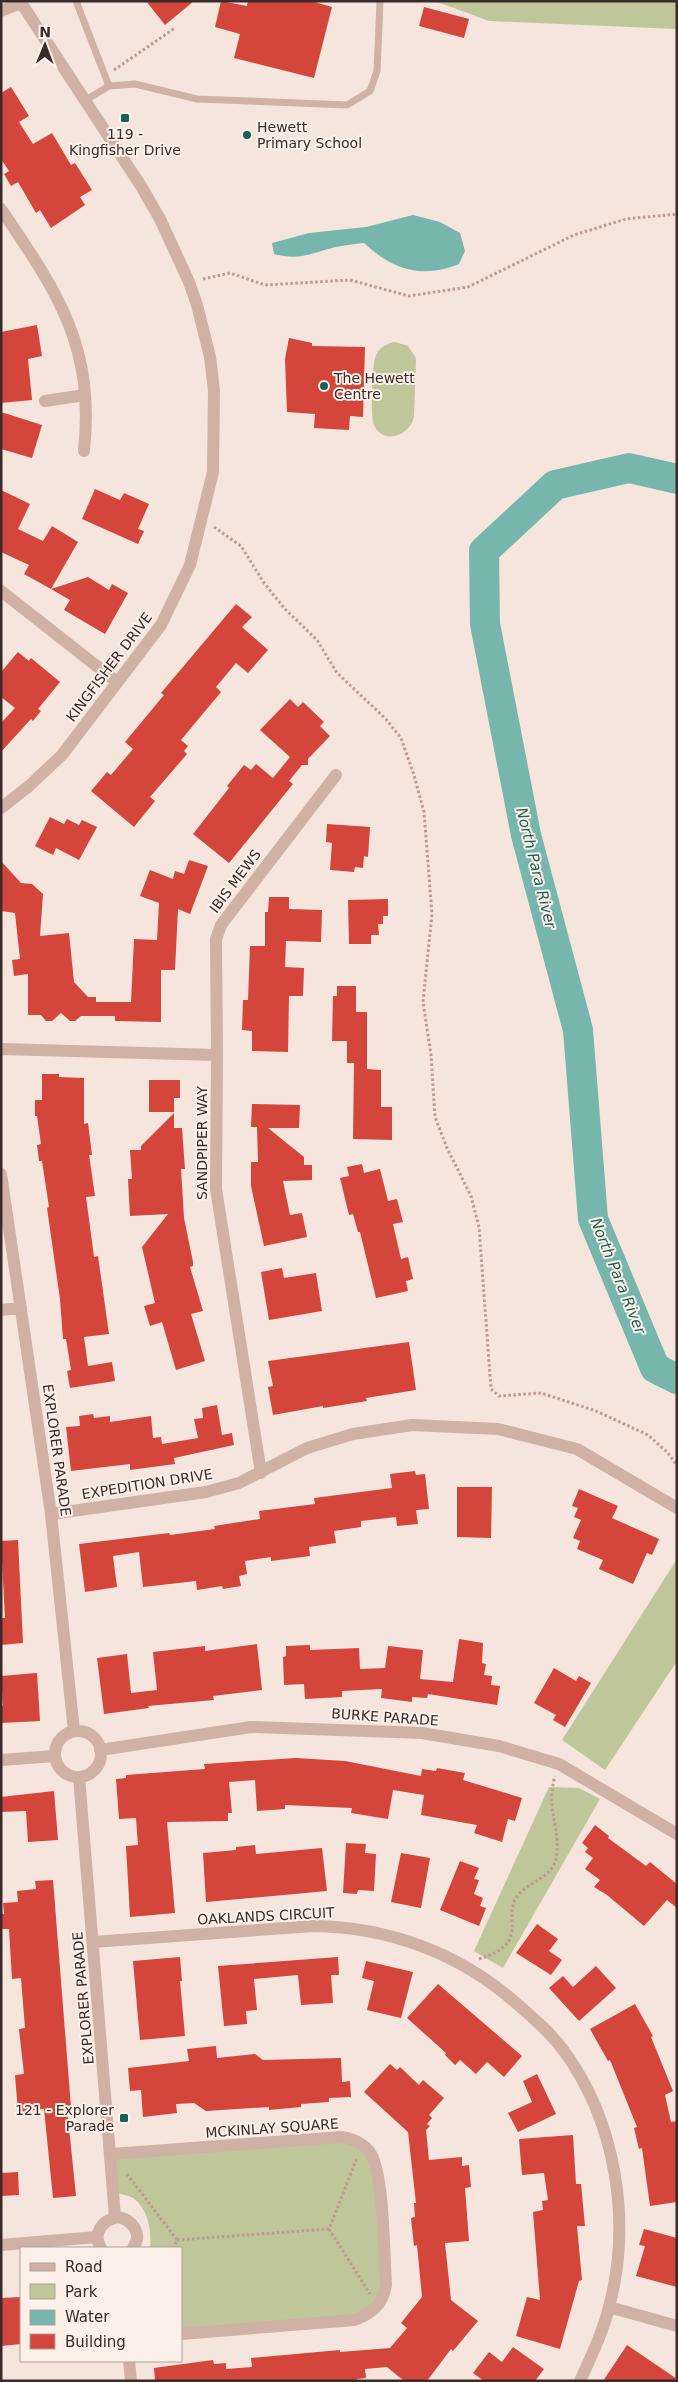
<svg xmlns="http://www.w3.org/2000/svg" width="678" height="2382" font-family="'DejaVu Sans',sans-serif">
  <rect width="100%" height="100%" fill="#f5e5dc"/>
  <path fill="#bfc69a" d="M435,1h242v28l-188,-8z
    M395,342l13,4 8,12 -2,59c-4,18 -30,29 -40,8 -4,-8 -2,-61 2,-70 4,-8 10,-11 19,-13z
    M677,1559v102l-72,109 -43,-30z
    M549,1787l30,1 21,11 -97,169 -29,-17z
    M342,2137l29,17 15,131 -18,30 -187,19v-86h-31c2,-16 -2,-40 -17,-50 -5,-3 -14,-4 -19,-6l-2,-38z"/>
  <path fill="#77b6ad" d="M413,215l27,7 20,11 5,18 -6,13c-38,15 -66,6 -95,-21 -9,1 -19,2 -28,4 -25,6 -36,14 -62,7l-2,-11 37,-10 57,-6z"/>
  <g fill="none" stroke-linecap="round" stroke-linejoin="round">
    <path stroke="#77b6ad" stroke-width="30" d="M677,479l-48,-11 -74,17 -71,66 1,73 41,211 52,195 15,189 62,149 22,11"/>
  </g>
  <path fill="#d4453b" d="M146,1h48l-29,24z
    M221,1l26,5 1,-5h63l21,6 -18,71 -80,-20 6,-24 -25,-7z
    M424,7l45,12 -5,19 -45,-12z
    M11,87l18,29 -10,6 14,22 19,-11 19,32 4,-2 17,27 -12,7 5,8 -34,23 -11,-18 -4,3 -18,-31 -7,4 -7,-12 5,-3 -8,-12v-66z
    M37,325l5,31 -14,3 4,41 -31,3v-71z
    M289,338l23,5v3l53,1 -2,70 -13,-1 -1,14 -35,-2 1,-14 -28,-2 -2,-53z
    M1,412l41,13 -10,33 -31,-9z
    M95,489l25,11 4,-7 25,11 -11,25 6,2 -6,13 -56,-25z
    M1,490l29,14 -12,25 25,12 9,-15 26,16 -27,47 -27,-15 5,-9 -28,-13z
    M88,577l21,13 3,-6 16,9 -23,41 -41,-24 6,-10 -19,-11z
    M236,604l16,13 -10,10 26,23 -20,23 -12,-10 -20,24 5,5 -40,48 7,6 -4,5 3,3 -37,43 5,4 -21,26 -43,-36 16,-19 4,3 22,-26 -8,-7 39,-47 -3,-2z
    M18,652l11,9 2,-3 29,24 -22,27 3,2 -8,10 -2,-2 -30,33v-29l14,-15 -14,-11v-25z
    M290,699l8,8 5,-5 21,20 -4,4 10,10 -22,23v6h-6l-13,16 4,3 -64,79 -36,-29 36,-46 -2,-2 17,-21 7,5 5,-6 17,14 17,-21 -30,-27z
    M50,817l14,7 3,-5 12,6 3,-5 15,7 -18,33 -23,-12 -3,7 -18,-9z
    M327,824l43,3 -2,30 -4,-1 -1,12 -8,-1 -1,5 -24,-2 2,-27 -6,-1z
    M189,860l19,6 -18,48 -12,-5 -3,61h-14v52l-46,-1v-5h-34l-6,5h-5l-9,-8 -9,8h-6l-5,-6h-13v-41l-14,2 -2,-16 8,-1 -5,-46 -14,-2v-50l20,22 11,1 11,10 -3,42 29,-3 5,49 14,15h8v5h35l3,-63 23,1 2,-37 -19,-7 10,-26 23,9 2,-8 9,3z
    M269,897h20v12l33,1 -1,32 -35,-1 -1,26 19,1 -1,28h-14l-1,56 -36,-1v-20l-10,-1 1,-30h5l2,-54h15v-34h3z
    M388,899v17h-5v8h-5l1,11h-8v9h-22l-1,-44z
    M337,986h19v26h11v57l14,1v37h11v33l-39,-1 1,-76h-7v-22h-15l1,-45h4z
    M42,1074h17v3l25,1v46l4,-1 4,32h-3l6,41 -9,1 8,60 4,-1 11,78 -25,3 4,29 24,-4 3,19 -45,7 -3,-17 4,-1 -5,-31h-3l-3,-40 -13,-91 2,-1 -7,-46h-3l-2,-16 4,-1 -4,-28h-2v-16h7z
    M149,1080h31v18h-6v14h-25z
    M252,1104l48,1 -1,23h-31l36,29v8h8v15l-29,1 7,34 12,-2 5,24 -43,9 -13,-60v-24h7l-1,-35h-6z
    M174,1113v15h8l3,41h-4l3,49 9,44v4l-3,1 13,44 -12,3 14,47 -29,9 -14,-48 -12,4 -6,-20 11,-3 -13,-56 26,-33 -38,2 -2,-37h4l-2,-29h11v-4z
    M362,1164l2,9 16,-4 8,32 9,-2 6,23 -10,2 8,35 7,-2 5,22 -7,2 2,10 -32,7 -16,-66h-2l-5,-18 -4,1 -9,-37 9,-2 -2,-9z
    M282,1268l2,10 32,-5 6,38 -53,9 -8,-48z
    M409,1342l7,48 -50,8 1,3 -44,7v-2l-50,9 -5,-28 5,-1 -5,-25z
    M217,1405l5,30 10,-2 2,12 -60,13 1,6 -45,6v-6l-59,7 -5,-44 14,-1 -1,-10 14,-2 1,4 16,-2v6l41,-6 2,22 8,-1 1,7 36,-6 -4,-19 9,-1 -1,-10z
    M415,1471l1,4 9,-1 4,35 -13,1 2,14 -21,2 -1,-9 -35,4v6l-27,4 2,12 -27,4 1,9 -39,5v-4l-26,4 2,13 -8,2 2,10 -18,3 -1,-3 -25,4 -1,-9 -53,6 -4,-35 -26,4 4,31 -32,5 -6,-48 90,-11 1,2 45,-6 -1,-3 46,-7 -1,-8 56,-7 -1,-6 78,-10 -2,-14z
    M457,1487h35l-1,51 -34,-1z
    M579,1489l39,17 -6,12 47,21 -7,16 -5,-2 -14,31 -34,-15 4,-9 -26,-11 3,-8 -7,-3 8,-18 -7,-3 4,-9 -6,-2z
    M18,1540l5,103 -22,2v-27h4l-4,-77z
    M459,1639l24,4 -1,20 4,1 -2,11 8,1 -1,9 9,1 -3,19 -69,-11 -1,4 -15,-1v5l-31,-4 1,-9 -40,2v6l-37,2 -1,-15 -20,1 -1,-28 3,-1v-10l24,-1v5l49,-2 1,21 25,-1 3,-22 35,4 -3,29 33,3z
    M257,1644l5,46 -49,6 1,4 -66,6 1,2 -45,6 -7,-56 30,-4 4,39 26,-3 -4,-38 52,-6v5z
    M554,1668l22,13 3,-5 12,7 -26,44 -12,-7 3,-5 -22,-12z
    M37,1673l3,48 -39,2v-17h2l-2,-30z
    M296,1758l49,3 76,15 1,-7 14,2 1,-3 28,5 -2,7 59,18 -7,23 -7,-2 -6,23 -28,-9 3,-8 -56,-10 3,-20 -31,-5 -5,29 -37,-6 1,-5 -67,-3v4l-28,2 -2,-31 -26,2 3,31h-4v8l-61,1 8,91 -45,4 -4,-71 12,-1 -2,-27 -17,1 -3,-40 10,-1v-3l79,-6 -1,-5z
    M54,1791l4,49 -30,2 -2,-31 -25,1v-15z
    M595,1825l14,11 -1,2 38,28 4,-4 27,22v24l-10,-8 -23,26 -37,-31 -13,-8 6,-7 -15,-11 8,-11 -8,-6 3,-4 -6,-5z
    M346,1843l20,1 -1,9 11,1 -2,37 -16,-1 -1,4 -14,-1z
    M255,1845l1,9 66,-6 5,43 -121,11 -3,-49 33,-3v-3z
    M401,1853l29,5 -9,50 -30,-6z
    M460,1861l19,7 -5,11 5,1 -5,14 9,4 -3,8 6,2 -7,18 -39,-16z
    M53,1880l18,227 -4,1 9,88 -23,2 -9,-89 -26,3 -3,-37 9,-1 -5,-45 6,-1 -4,-50 -9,1 -3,-50h-8v-15h3l-1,-11 15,-1 -1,-11 19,-2 -1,-8z
    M537,1924l21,15 -9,12 13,9 -11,15 -35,-22z
    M180,1957l2,24h-2l5,55 -45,4 -7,-79z
    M338,1957l1,18h-8l2,28 -32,2 -3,-30 -44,4 3,31 -11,1 1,13 -23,2 -6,-60z
    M366,1961l47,11 -12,46 -34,-8 7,-29 -12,-3z
    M596,1966l20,22 -37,33 -30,-33 14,-12 10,11z
    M438,1984l84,72 -18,21 -17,-15 -11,12 -16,-14 -5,5 -10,-10 1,-2 -39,-35z
    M635,2004l18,32 -2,1 22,54 -8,4 6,27 6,-1v81l-27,4 -8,-58 -3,1 -5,-21 3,-1 -27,-67 -2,1 -18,-32z
    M216,2046l1,12 38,-4 8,6 78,-2 1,24 8,-1 1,16 -22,1v4l-28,2v3l-32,3v-3l-63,4 -12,-8 -18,1 1,9 -34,4 -2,-27 -11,1 -2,-23 61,-7 -2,-12z
    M390,2064l7,6 3,-3 19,18 4,-5 21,18 -15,17 3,3 -5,6 3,2 -4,4 3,30 33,-3v9l7,-1 2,22 -6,1 4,53 -24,2 6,57 27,21 -25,30 -2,-2 -24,32h-23l-17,-14 -22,2 1,9 -9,1v2h-202l-1,-13 59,-8 1,4 12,-1v6l26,-2 -1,-9 89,-8v2l50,-4 17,-20 -6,-5 21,-26 -5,-52 -3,1 -3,-28 4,-1 -1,-14h2l-8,-71 -44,-40z
    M537,2074l19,40 -38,18 -10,-19 24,-11 -9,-21z
    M573,2135l3,49h5l4,42h-8l5,54 -3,1 -19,68 -44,-13 11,-39 13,3 -7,-88 10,-2 -1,-9 6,-1 -4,-27 -22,2 -3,-36z
    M18,2172l1,23 -18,1v-23z
    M644,2229l33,9v49l-41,-11 9,-30 -6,-1z
    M21,2297v47l-20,2v-48z
    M627,2345l50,34v2h-74z
    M513,2347l31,22 -9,12h-51l-11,-8 16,-21 13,10z"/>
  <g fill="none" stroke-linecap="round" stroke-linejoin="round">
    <path stroke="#bb9b90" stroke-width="3" stroke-dasharray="2.5 2.5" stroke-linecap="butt" d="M114,70l61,-42
      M203,279l27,-6 35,12 85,-5 59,16 59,-9 106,-52 52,-16 51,-5
      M214,527l27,19 23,37 21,26 32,31 20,33 48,45 16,20 13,37 10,37 8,102 -9,88 8,53 4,62 12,31 24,48 8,31 12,162 8,7 42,-3 55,18 52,24 19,17 10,13
      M479,1959c55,-17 20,-42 40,-65 13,-14 37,-18 38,-41 2,-29 -11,-45 -2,-77
      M127,2174l50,66 -4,8
      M329,2229l41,65
      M177,2240l152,-11 28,-71"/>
    <path stroke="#cfb1a6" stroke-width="7" d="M76,1l33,85
      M84,101l25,-15 26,-2 62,15 150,6 23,-14 7,-20 3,-70"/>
    <path stroke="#cfb1a6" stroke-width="12" d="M1,11l20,-8
      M1,209c56,83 94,136 83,242
      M45,401l40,-6
      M1,591l116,91
      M1,808l28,-22 33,-31 99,-130 29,-60 23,-93 1,-81 -4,-34 -13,-52 -8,-23 -29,-63 -19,-33 -121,-185
      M1,1049l216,6 -1,134 45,284
      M217,1055l-1,-116 5,-14 115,-150
      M1,1174l50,340 23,217
      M1,1310l20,-2
      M51,1514l155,-22 33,-9 68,-35 46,-14 59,-9 86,4 79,20 100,59
      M55 1754a23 23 0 1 1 46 0a23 23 0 1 1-46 0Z
      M100,1750l151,-23 171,6 77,13 60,18 118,70
      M1,1760l54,-4
      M79,1777l36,440
      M93,1942l220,-16c76,1 146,27 203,77 17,15 35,30 48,48 52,71 68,171 45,256 -6,25 -18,50 -29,74
      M112,2154l230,-17c10,2 23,7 29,17 13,22 13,102 15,131 -3,20 -15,29 -32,35l-173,14
      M1,2245l96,-8
      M101,2248c-9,-14 1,-28 17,-31 15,3 25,17 15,31
      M609,2307l68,19
      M129,2361l2,20"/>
  </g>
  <g fill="#186159" stroke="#fcf0e9" stroke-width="2">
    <rect x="120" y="113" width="10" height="10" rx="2.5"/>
    <circle cx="247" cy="135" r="5"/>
    <circle cx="324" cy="386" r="5"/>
    <rect x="119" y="2113" width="10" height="10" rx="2.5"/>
  </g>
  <g text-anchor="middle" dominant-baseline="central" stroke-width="4" stroke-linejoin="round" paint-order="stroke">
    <g font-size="14" fill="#3a2a28" stroke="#fcf0e9" text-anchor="start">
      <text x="257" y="127">Hewett<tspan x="257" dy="16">Primary School</tspan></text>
      <text x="125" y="134" text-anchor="middle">119 -<tspan x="125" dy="16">Kingfisher Drive</tspan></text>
      <text x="334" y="378">The Hewett<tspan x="334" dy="16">Centre</tspan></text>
      <text x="114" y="2110" text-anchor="end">121 - Explorer<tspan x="114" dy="16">Parade</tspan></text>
    </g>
    <g font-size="14" fill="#3a2a28" stroke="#fcf0e9">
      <text transform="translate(109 667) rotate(-53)">KINGFISHER DRIVE</text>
      <text transform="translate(235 881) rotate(-53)">IBIS MEWS</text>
      <text transform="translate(202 1143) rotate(-90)">SANDPIPER WAY</text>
      <text transform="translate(57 1450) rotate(82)">EXPLORER PARADE</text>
      <text transform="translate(147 1484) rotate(-9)">EXPEDITION DRIVE</text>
      <text transform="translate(385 1717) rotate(4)">BURKE PARADE</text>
      <text transform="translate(266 1916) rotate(-3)">OAKLANDS CIRCUIT</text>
      <text transform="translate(83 1998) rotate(-95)">EXPLORER PARADE</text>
      <text transform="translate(272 2128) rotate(-4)">MCKINLAY SQUARE</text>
    </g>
    <g font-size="15" font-style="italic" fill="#186159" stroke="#fcf0e9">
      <text transform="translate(536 868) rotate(76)">North Para River</text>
      <text transform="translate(618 1276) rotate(68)">North Para River</text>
    </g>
  </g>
  <rect width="678" height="2382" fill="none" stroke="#3a2a28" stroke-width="5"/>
  <rect x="20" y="2247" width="162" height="115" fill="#fcf0e9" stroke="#aea19c"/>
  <rect x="30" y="2263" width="25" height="8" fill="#cfb1a6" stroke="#aea19c"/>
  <text x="65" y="2272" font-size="15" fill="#3a2a28">Road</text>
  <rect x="30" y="2284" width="25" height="15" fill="#bfc69a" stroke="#aea19c"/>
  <text x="65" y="2297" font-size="15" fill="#3a2a28">Park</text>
  <rect x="30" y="2310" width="25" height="15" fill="#77b6ad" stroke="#aea19c"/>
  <text x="65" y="2322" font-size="15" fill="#3a2a28">Water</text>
  <rect x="30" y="2334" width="25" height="15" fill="#d4453b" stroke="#aea19c"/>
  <text x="65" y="2347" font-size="15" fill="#3a2a28">Building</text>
  <g transform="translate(45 45) rotate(1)" stroke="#fcf0e9" stroke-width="4" paint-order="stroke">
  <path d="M0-4L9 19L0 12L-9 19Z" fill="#3a2a28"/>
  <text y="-8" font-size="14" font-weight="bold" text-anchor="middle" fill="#3a2a28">N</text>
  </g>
</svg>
